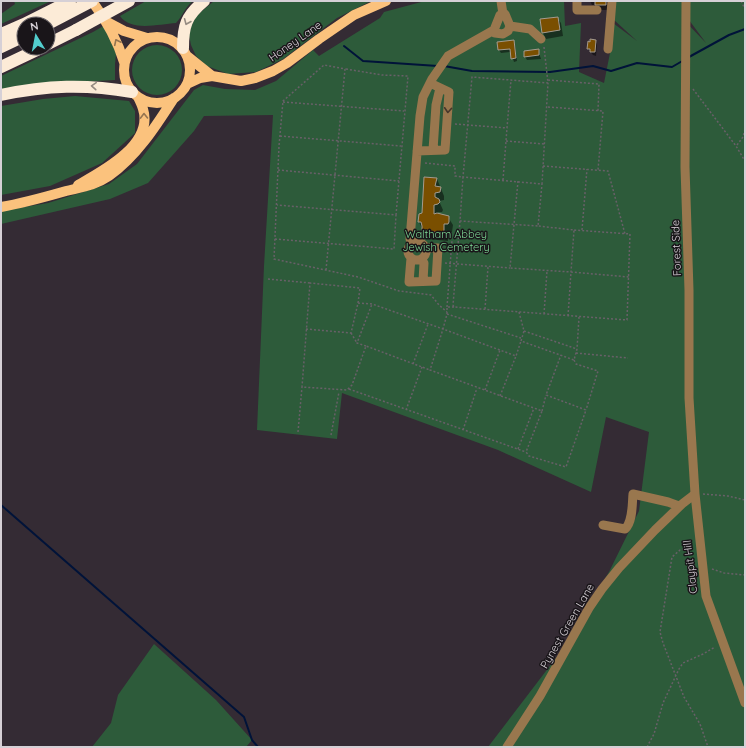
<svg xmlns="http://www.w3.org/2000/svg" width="746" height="748" font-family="Quicksand,sans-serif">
  <rect width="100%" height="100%" fill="#342b34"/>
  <path fill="#2d5b3a" d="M14,1h37l-50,23v-10l14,-10z
    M146,1h47c-9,7 -10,15 -17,22 -17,1 -45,9 -56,-7z
    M214,1h157l-34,17 -54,41 -27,13 -28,2 -21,-8 -11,-10 -5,-11 -2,-10 2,-8 5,-11z
    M425,1h139l1,25 16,-3 -2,49 25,11 6,-30 3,-30 24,18 -24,-22 3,-18h66l1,18 23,24 -17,-23v-19h56v746h-257l71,-93 50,-82 30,-61 10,-79 -43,-15 -15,75 -93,-42 -156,-57 -5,46 -80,-9 7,-164 9,-151 -69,1 -10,15 -46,52 -38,16 -109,25v-13l47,-8 61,-19 28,-20 57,-74 9,-5 22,4 30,1 21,-9 37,-31 6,6 61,-38 4,-6z
    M107,24l9,30 -1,10v16l-35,2 -79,11v-17l92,-44z
    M132 70a25 25 0 1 1 50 0a25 25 0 1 1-50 0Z
    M75,96l54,5 6,10v22l-33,30 -52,23 -49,9v-89l42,-7z
    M154,644l62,56 36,40 -6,7h-154l19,-24 7,-28z"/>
  <path fill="#0007" d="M590,1h17l2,4v5h-10l-2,-5h-5z
    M557,18l4,5 2,13 -17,3 -3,-6 -2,-13z
    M513,41l2,4 2,16 -3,1 -3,-10 -10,1 -2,-3z
    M595,41l2,3 -1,12 -3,-1 -5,-6 1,-7z
    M538,50l3,9 -14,1 -2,-3z
    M437,179l7,17v4l-5,1 4,9 -1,2h-4v2l10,3 5,8 -1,7h-4v9l-21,-2 -8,-17z"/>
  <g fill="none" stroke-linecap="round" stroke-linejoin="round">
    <path stroke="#001339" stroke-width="2" d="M344,46l19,15 75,5
      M689,57l40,-22 16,-6
      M444,66l28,5 78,1 43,-6 18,5 26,-8 35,4 12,-7
      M1,505l243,212 8,23 6,7"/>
  </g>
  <path fill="#7a4f00" stroke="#a49b8f" d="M595,1h11v4h-11z
    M558,17l2,13 -18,3 -2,-14z
    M590,39l6,1 -1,12h-5v-3h-3l1,-8 2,1z
    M514,40l2,18 -5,1 -1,-10 -12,1 -1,-8z
    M539,49v6l-15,2v-6z
    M424,177l13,1 -2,8 6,1 -1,5 -5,1v4l4,2 1,3 -2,2 -4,1v9l3,-1 12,3v6l-1,2h-4v9l-22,-2v-5l-1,-4h-3l1,-8 3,-1z"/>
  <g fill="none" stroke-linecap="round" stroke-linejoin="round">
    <path stroke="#686068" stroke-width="1.5" stroke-dasharray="2 2" stroke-linecap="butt" d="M741,1l3,6
      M544,47l4,36 -76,-6 -9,100 79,7 6,-101
      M346,69l36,6 26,1 -12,139
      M548,80l51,4 -1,27
      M693,89l43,57 9,15
      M283,102l121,9
      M548,107l55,4 -5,59
      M455,124l52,4 4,-48
      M280,136l121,10
      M506,141l38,3
      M737,145l6,-8 2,-8
      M425,163l30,3v10l8,1 -3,44 78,5
      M543,166l65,5 17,63
      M278,170l121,11
      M503,180l4,-52
      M518,181l-8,87 61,4 3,-42 -36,-4 4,-42
      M460,221l-7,84 1,2 173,13 3,-86 -56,-4
      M582,230l5,-61
      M275,239l119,10 2,-34 -119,-10
      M445,263l65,5
      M326,270l19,-201 -21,-4 -41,36 -4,45 -5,113 84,18 41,14 32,4 8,10 8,7
      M268,279l42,4
      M358,303l14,1 71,25 -13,41 112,41 -16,41 3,4 37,11 20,-57 -40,-15 15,-40
      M447,307l5,-67
      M454,307h-7v7l-4,15 73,27 5,-15
      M485,309l3,-42
      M519,312l5,19 -3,10 53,19 3,-11 2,-32
      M447,314l74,24
      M544,314l3,-43
      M568,316l3,-44 58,5
      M306,329l45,4 7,-30 2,-15 -50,-5 -8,104 45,3 5,-5 14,-39 64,24
      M524,331l53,18
      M351,333l6,10
      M366,346l-9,-3 15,-39
      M576,353l52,5
      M574,360l2,4 22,7 -12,39
      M413,364l15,-40
      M349,389l177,63
      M485,390l15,-40
      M500,396l16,-40
      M406,410l16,-43
      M542,411l4,-16
      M463,430l14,-42
      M298,432l4,-45
      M331,435l8,-43
      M518,449l16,-41
      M703,494l25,2 17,4
      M692,547l-12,3 -8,7 -12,75 3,11 21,54 16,27 8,23
      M712,569l12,4 21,2
      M647,747l7,-13 9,-31 16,-34 4,-6 20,-9 12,-7"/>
    <path stroke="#99774e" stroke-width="9" d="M501,1l2,13
      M577,1v9h20
      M686,1l-1,166 4,123v108l6,96 11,102 39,107
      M503,14h2l5,12 -2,5 -5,3 -8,-1 -1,-3 6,-15z
      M510,26l20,3 11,10
      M608,49l4,-48
      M433,150l3,-45 4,-17
      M417,151l28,-1 4,-58 -19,-9
      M408 251a9 9 0 1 1 18 0a9 9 0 1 1-18 0Z
      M412,243l-2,-4 10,-123 3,-19 9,-18 16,-23 46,-26
      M411,258l-2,24 27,-1 2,-33h-12
      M423,281l1,-18
      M603,525l22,4c8,-7 7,-25 8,-35l35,8 11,4
      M507,747l33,-51 49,-88 13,-19 17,-21 36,-38 27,-26 13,-10"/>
    <path stroke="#fbc27d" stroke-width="10" d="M92,1c14,19 25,38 32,61
      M107,22l17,9 23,7
      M124 70a33 33 0 1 1 66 0a33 33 0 1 1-66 0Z
      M187,56l25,20
      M187,84l13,-6 12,-2 29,5 14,-3 18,-7 14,-8 32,-24 35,-24 32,-14
      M78,185c25,-14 76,-41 65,-76 -1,-4 -3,-8 -5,-12
      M1,207c23,-4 44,-10 65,-16 16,-4 30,-6 43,-15 28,-20 47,-50 65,-78"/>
    <path stroke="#fcebd7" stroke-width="12" d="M24,24l46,-23
      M48,24l44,-23
      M1,34l23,-10
      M48,44l28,-14
      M1,47l23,-11
      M183,48c0,-22 3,-32 21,-47
      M1,67l40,-19
      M1,95c46,-10 85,-11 131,-3"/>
    <path stroke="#fcebd7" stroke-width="12" d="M76,30l53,-29"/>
  </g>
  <defs><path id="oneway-chevron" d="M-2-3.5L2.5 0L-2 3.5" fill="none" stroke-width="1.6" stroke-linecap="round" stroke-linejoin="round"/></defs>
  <g stroke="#968b82">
    <use href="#oneway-chevron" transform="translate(187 22) rotate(113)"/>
    <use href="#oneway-chevron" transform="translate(94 86) rotate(-176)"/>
  </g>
  <g stroke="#957450">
    <use href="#oneway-chevron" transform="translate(117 42) rotate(-116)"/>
    <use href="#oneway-chevron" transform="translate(144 116) rotate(-91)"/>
  </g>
  <use stroke="#46372c" href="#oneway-chevron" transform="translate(448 110) rotate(94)"/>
  <g text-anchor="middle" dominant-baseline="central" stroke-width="3" stroke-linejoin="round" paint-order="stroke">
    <g font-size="11" fill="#d6d0d6" stroke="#191519">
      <text transform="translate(295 41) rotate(-35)">Honey Lane</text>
      <text transform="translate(676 248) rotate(-92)">Forest Side</text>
      <text transform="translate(690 567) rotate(-97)">Claypit Hill</text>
      <text transform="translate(567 626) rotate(-60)">Pynest Green Lane</text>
    </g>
    <g font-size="11" fill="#7dd895" stroke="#191519">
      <text x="446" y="234">Waltham Abbey<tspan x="446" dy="13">Jewish Cemetery</tspan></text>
    </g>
  </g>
  <rect width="746" height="748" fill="none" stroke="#d6d0d6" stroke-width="4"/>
  <g transform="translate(36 36) rotate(350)"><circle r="19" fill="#191519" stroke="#656065"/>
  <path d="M0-3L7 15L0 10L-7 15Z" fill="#52cdcd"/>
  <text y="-6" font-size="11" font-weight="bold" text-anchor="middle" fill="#d6d0d6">N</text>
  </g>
</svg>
